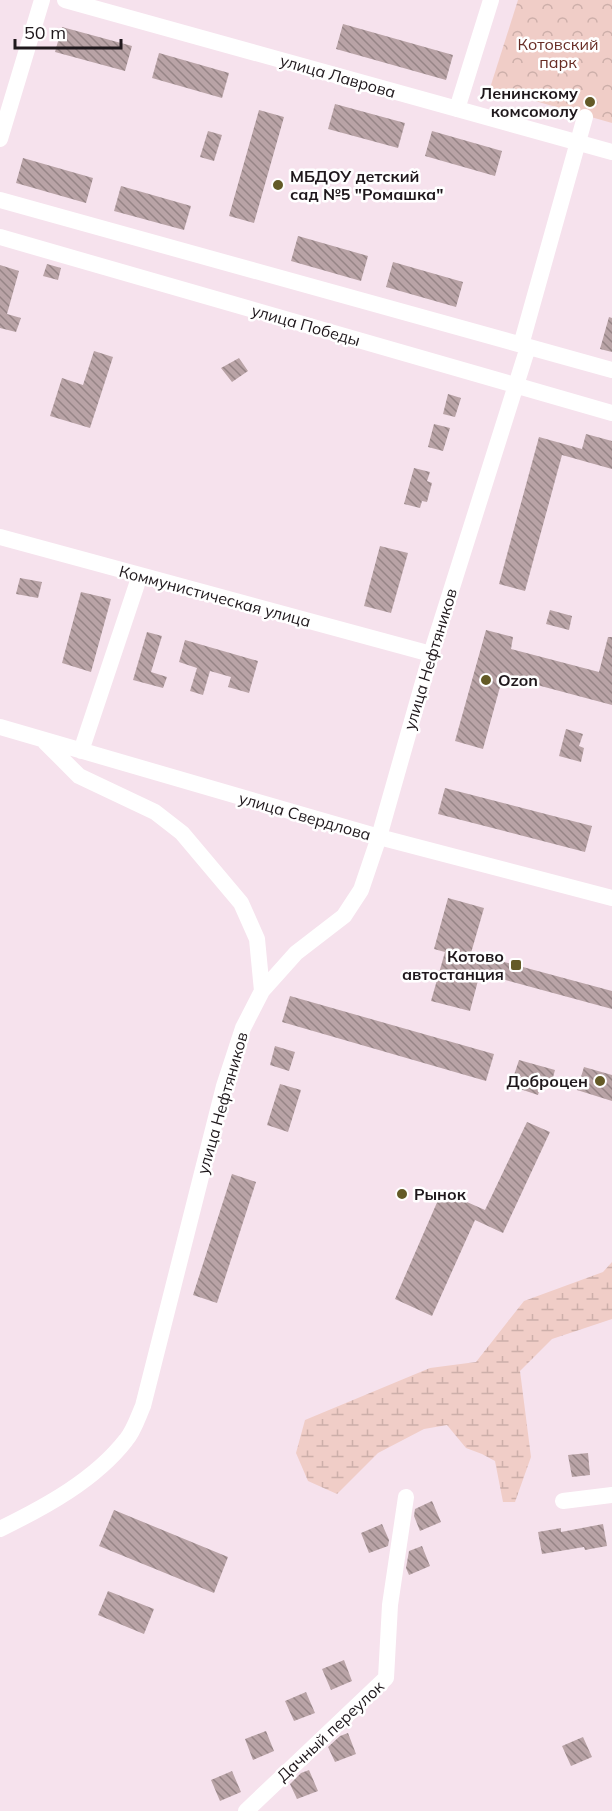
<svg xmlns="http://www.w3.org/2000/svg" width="612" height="1811" font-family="Mulish,sans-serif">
  <defs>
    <pattern id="wetland-marsh" width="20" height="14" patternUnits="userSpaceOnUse" patternTransform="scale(1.5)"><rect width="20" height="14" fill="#f0cdc7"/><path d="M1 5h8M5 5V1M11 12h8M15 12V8" fill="none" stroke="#cdafaa"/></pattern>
    <pattern id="park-crowns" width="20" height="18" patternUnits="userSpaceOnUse" patternTransform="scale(1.5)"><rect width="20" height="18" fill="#f0cdc7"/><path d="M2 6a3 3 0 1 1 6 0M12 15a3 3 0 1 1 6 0" fill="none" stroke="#cdafaa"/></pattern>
    <pattern id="building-back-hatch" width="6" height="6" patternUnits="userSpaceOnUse" patternTransform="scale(1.5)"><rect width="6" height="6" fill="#b9a3a6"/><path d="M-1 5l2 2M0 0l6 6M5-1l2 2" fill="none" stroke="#968486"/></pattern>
  </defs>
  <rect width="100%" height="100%" fill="#f6e2ed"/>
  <path fill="url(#wetland-marsh)" d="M612,1262v57l-60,20 -32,32 11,86 -16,45h-12l-8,-41 -13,-7 -16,-6 -19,-23 -23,4 -46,24 -41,41 -29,-13 -12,-28 9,-33 125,-52 46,-6 48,-61 79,-29z"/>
  <path fill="url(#park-crowns)" d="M518,0h94v123l-122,-35z"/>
  <path fill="url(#building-back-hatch)" d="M343,24l110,31 -7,25 -110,-31z
    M62,27l70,19 -7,25 -70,-19z
    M159,53l70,20 -7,25 -70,-20z
    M335,104l70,19 -7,25 -70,-19z
    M259,110l25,7 -30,106 -25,-7z
    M208,131l14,4 -8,26 -14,-4z
    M432,131l70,20 -7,25 -70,-20z
    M23,158l70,20 -7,25 -70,-20z
    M121,186l70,20 -7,24 -70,-19z
    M298,236l70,20 -7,25 -70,-20z
    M393,262l70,20 -7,25 -70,-20z
    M47,264l14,4 -3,12 -15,-4z
    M0,265l19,6 -12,43 14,4 -5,14 -16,-4z
    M609,317l3,1v34l-12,-3z
    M94,351l19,6 -23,71 -40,-12 12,-38 21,7z
    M239,358l9,13 -16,11 -11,-14z
    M448,394l13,4 -6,19 -12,-3z
    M434,424l16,4 -7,23 -15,-4z
    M586,434l26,7v28l-50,-14 -37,136 -26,-7 40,-147 43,12z
    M414,468l16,4 -3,9 5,2 -5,19 -5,-1 -2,7 -16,-4z
    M380,546l28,7 -17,60 -27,-7z
    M20,578l22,4 -4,16 -22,-4z
    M81,592l30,7 -20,73 -29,-9z
    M550,610l22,6 -3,14 -23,-6z
    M486,630l27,7 -2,12 88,23 9,-35h4v68l-109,-29 -20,73 -28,-8z
    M147,632l15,4 -11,36 16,5 -4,11 -30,-8z
    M185,640l73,21 -9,32 -21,-6 3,-10 -21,-6 -7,24 -13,-4 7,-23 -18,-6z
    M566,729l17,5 -4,12 5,2 -3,14 -22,-6z
    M445,788l147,38 -7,26 -147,-38z
    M448,898l36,10 -13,45 141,38v18l-132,-36 -10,38 -39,-10 14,-49 -11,-3z
    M290,996l204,58 -8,27 -204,-59z
    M275,1046l20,6 -6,19 -19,-6z
    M519,1060l36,10 -3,11 -9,-3 -5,17 -21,-7 4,-12 -7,-1z
    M584,1067l28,8v26l-35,-11z
    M280,1084l21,6 -13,42 -21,-7z
    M527,1122l23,10 -47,101 -28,-13 -43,96 -37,-17 47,-108 43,19z
    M232,1174l24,8 -39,121 -24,-8z
    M588,1453l2,22 -18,2 -4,-22z
    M432,1501l9,21 -21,9 -6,-15 1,-7z
    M114,1510l114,47 -14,36 -115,-47z
    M382,1524l7,16 -1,6 -19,7 -8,-20z
    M603,1524l4,22 -22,4 -1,-3 -42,7 -4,-22 23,-4v4z
    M422,1546l8,20 -21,9 -3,-7 3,-17z
    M108,1591l46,18 -10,25 -46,-19z
    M344,1660l8,21 -21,9 -9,-21z
    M306,1692l9,21 -21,8 -9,-20z
    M266,1731l8,20 -21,9 -8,-21z
    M348,1733l8,21 -21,8 -7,-15 12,-11z
    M583,1737l9,20 -21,9 -9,-20z
    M309,1770l9,21 -21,8 -7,-15 11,-11z
    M232,1771l9,21 -21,9 -9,-21z"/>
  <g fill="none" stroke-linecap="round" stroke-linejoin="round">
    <path stroke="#fff" stroke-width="16" d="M65,0l547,152
      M457,109l34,-109
      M0,139l42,-139
      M0,200l612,170
      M0,237l612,176
      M521,345l64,-228
      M0,537l431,117
      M0,727l379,110 233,61
      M45,742l34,34 76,36 27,21 59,70 16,36 5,52
      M81,751l59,-176
      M563,1501l49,-6
      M0,1529c45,-22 95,-49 126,-89 8,-9 12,-23 17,-34l81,-320 19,-58 19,-37 34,-38 48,-37 17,-26 18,-53 52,-183 97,-307
      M246,1811l140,-133 4,-73 16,-108"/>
  </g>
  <g fill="#635a26" stroke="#fff" stroke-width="2">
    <circle cx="590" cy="102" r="6"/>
    <circle cx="278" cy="185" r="6"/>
    <circle cx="486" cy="680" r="6"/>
    <rect x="510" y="959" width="12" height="12" rx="3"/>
    <circle cx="600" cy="1081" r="6"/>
    <circle cx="402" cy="1194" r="6"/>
  </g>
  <g text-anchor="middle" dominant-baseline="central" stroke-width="5" stroke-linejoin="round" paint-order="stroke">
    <g font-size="16" fill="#672c24" stroke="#fff">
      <text x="558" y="44">Котовский<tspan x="558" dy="18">парк</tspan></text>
    </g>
    <g font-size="16" fill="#1f181c" stroke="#fff">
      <text transform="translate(338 76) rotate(16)">улица Лаврова</text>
      <text transform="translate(306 325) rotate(16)">улица Победы</text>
      <text transform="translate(215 596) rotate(15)">Коммунистическая улица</text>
      <text transform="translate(430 659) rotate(-73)">улица Нефтяников</text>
      <text transform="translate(305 816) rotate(16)">улица Свердлова</text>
      <text transform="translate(222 1103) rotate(-74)">улица Нефтяников</text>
      <text transform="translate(330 1731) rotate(-43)">Дачный переулок</text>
    </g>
    <g font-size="16" font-weight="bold" fill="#1f181c" stroke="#fff" text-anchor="end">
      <text x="578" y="93">Ленинскому<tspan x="578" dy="18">комсомолу</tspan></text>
      <text x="290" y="176" text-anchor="start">МБДОУ детский<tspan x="290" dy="18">сад №5 "Ромашка"</tspan></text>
      <text x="498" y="680" text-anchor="start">Ozon</text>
      <text x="504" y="956">Котово<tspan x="504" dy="18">автостанция</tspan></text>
      <text x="588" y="1081">Доброцен</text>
      <text x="414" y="1194" text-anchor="start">Рынок</text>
    </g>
  </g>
  <path d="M15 39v9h106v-9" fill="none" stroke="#1f181c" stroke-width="3"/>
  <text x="24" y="39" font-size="18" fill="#1f181c" stroke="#ffffff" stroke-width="4.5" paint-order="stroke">50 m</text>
</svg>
